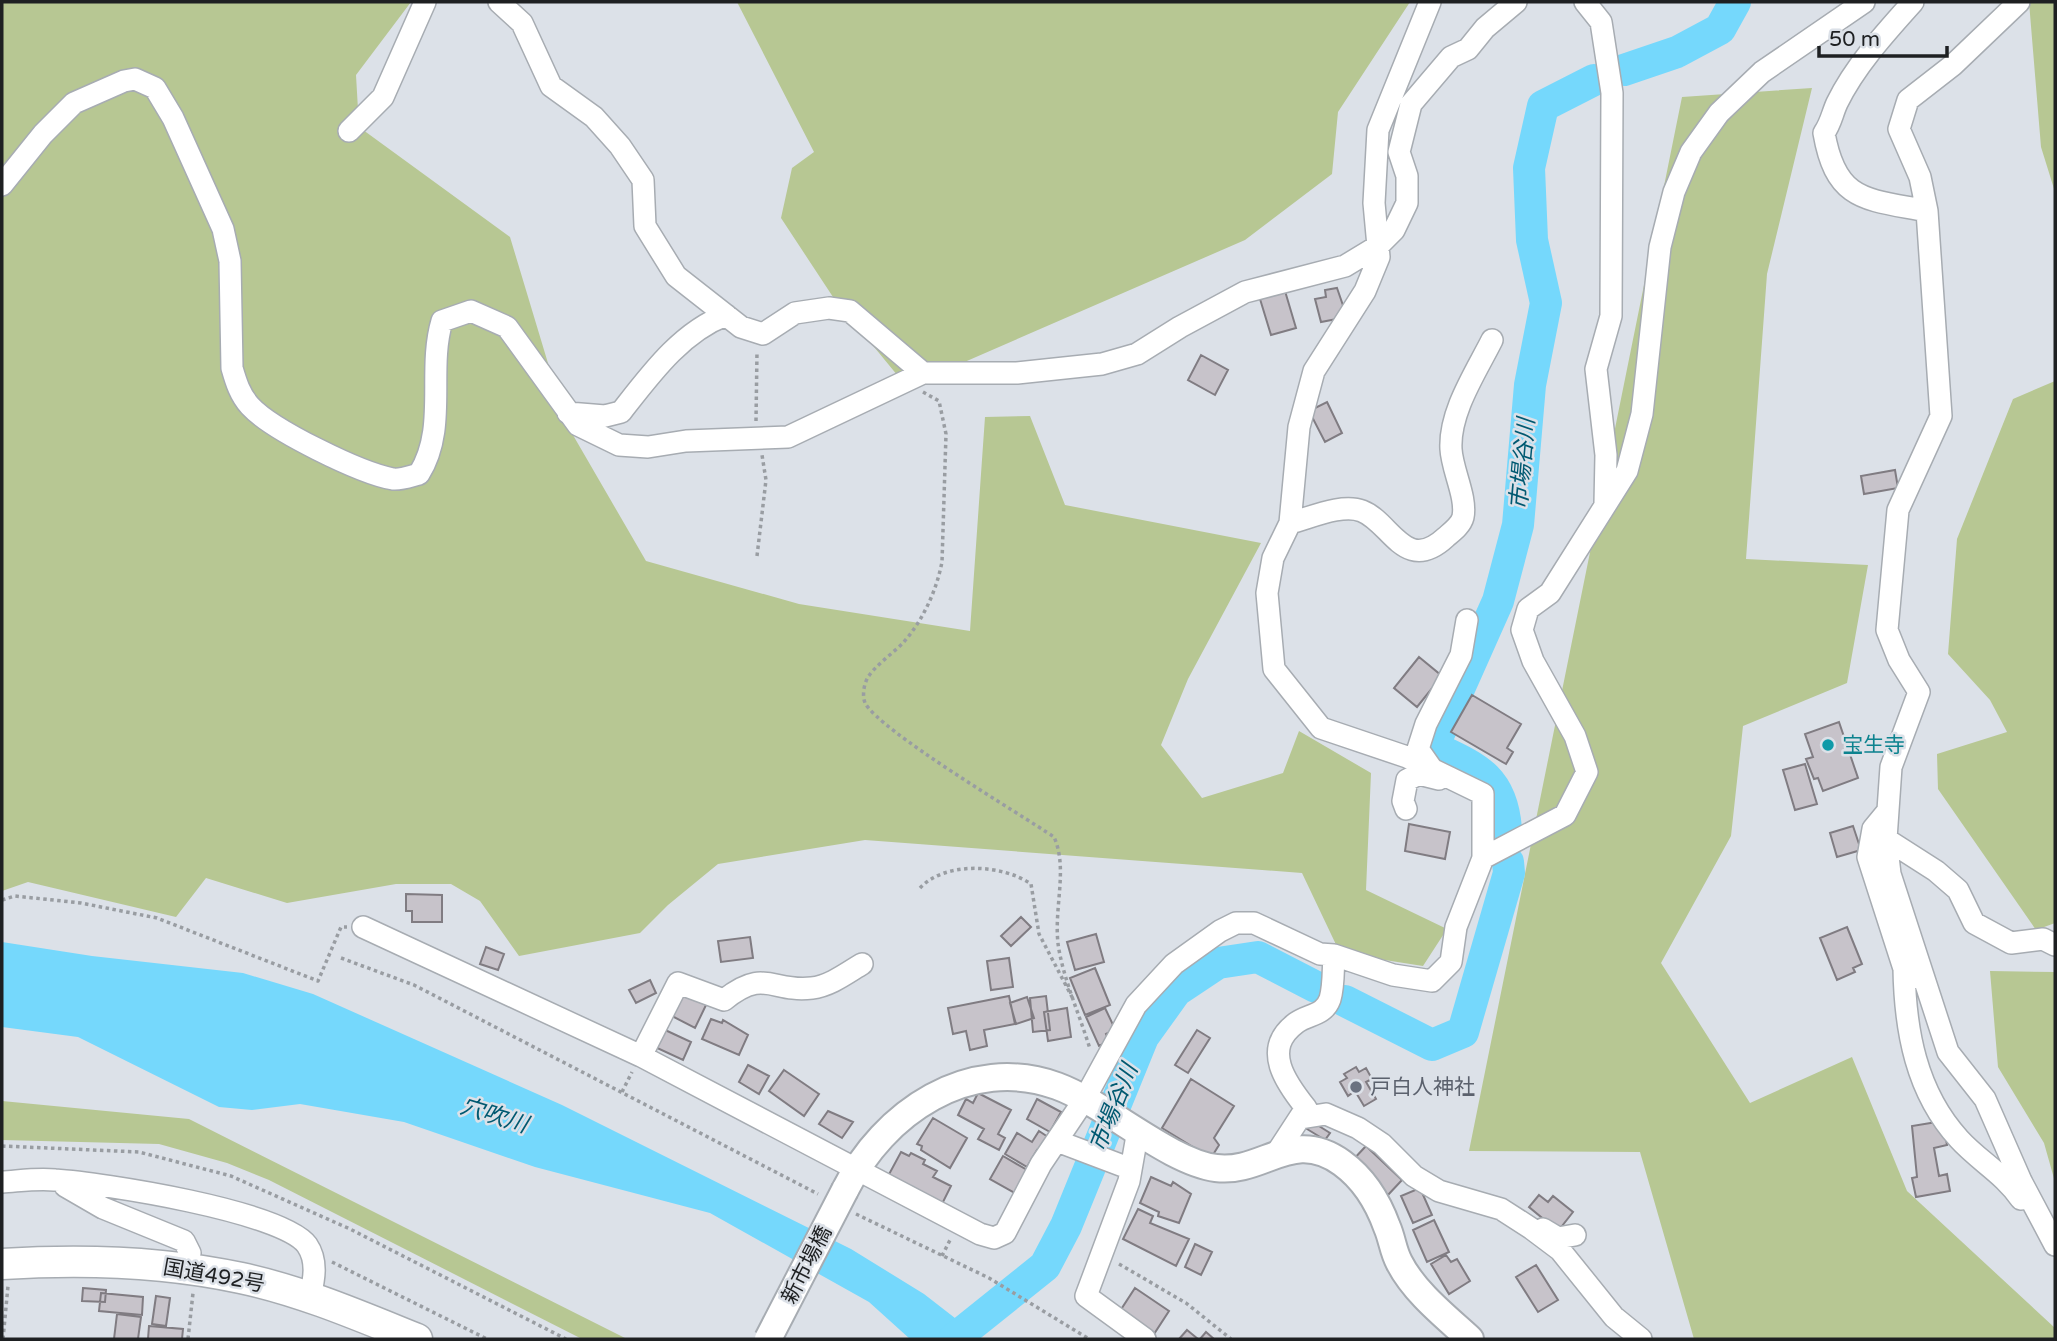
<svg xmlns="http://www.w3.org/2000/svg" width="2057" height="1341" font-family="'Varela Round','Noto Sans JP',sans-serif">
  <rect width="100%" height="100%" fill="#dce1e8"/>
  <path fill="#b7c793" d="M3,2h408l-55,73 3,52 151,110 56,186 80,138 153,43 171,27 15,-214 45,-1 35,89 196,38 -73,136 -27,66 41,53 81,-25 16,-42 72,42 -5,117 81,39 -24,37 -83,-13 -38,-80 -437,-33 -147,24 -50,41 -28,28 -121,23 -39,-55 -29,-17h-55l-109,19 -81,-25 -30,39 -148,-35 -26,9z
    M737,2h673l-72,110 -6,62 -87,66 -338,147 -74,-90 -52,-79 11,-50 22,-16z
    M2029,2h26v190l-14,-45z
    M1812,88l-45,186 -21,285 122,6 -21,118 -104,43 -12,110 -70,127 89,140 102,-46 55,134 148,137v11h-361l-54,-187 -171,-1 213,-1054z
    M2055,381v542l-19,7 -98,-141 -1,-35 70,-22 -17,-32 -42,-46 9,-115 56,-140z
    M1990,971l65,1v210l-11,-39 -46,-76z
    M2,1101l187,18 438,220h-45l-313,-159 -42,-17 -68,-19 -157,-4z"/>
  <path fill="#75d8fc" d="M2,942l90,14 151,17 70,21 249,111 289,144 73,45 58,45h-72l-41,-37 -159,-89 -175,-46 -131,-45 -104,-18 -48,6 -33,-3 -141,-70 -76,-10z"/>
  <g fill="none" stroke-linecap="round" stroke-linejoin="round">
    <path stroke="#75d8fc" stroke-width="32" d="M1624,70l53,-18 43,-23 15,-27
      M1506,829c-4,-53 -31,-62 -73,-82l65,-146 20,-76 12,-140 16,-82 -14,-63 -3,-72 14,-62 51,-26
      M1345,1001l87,44 31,-13 46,-159 -1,-11
      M954,1339l91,-73 21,-40 77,-189 33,-46 42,-28 40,-6 58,30"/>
  </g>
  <path fill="#c7c3ca" stroke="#807c82" stroke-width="2" d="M1337,288l10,29 -26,5 -6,-23 11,-2 -1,-7z
    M1285,291l11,37 -25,7 -11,-36z
    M1201,355l27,15 -13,25 -27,-15z
    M1327,402l15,31 -17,9 -16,-31z
    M1895,470l3,18 -34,6 -3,-18z
    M1419,657l23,19 -25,31 -23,-19z
    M1472,695l49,29 -14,24 6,4 -7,12 -55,-32z
    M1839,722l19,56 -35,13 -5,-13 -4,1 -8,-20 7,-2 -8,-23z
    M1805,764l12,40 -22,6 -12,-40z
    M1409,824l41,8 -5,27 -40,-8z
    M1853,826l8,24 -24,7 -7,-24z
    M406,894l36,1v27h-30v-11h-6z
    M1021,917l10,10 -20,19 -10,-10z
    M1847,927l15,37 -9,4 2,4 -18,8 -17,-42z
    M1096,934l8,28 -29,8 -8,-28z
    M750,937l3,21 -32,4 -3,-21z
    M486,947l18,7 -6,16 -18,-6z
    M1009,958l4,29 -22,3 -4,-29z
    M1095,968l15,37 -25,10 -15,-37z
    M650,980l6,13 -20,10 -7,-13z
    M683,992l24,11 -12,25 -23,-12z
    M1009,996l6,28 -31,6 3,16 -17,4 -4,-19 -13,3 -5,-26z
    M1046,996l4,34 -17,2 -3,-34z
    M1027,997l7,21 -18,6 -6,-21z
    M1067,1008l4,29 -23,4 -4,-29z
    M1105,1008l10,21 -9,5 3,7 -10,5 -13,-29z
    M711,1019l11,4 1,-3 25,15 -9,20 -37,-16z
    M663,1029l28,13 -8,18 -28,-13z
    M1197,1030l13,8 -22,35 -13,-8z
    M748,1065l21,11 -10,18 -20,-12z
    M1356,1067l3,5 7,-4 6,11 -6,3 10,17 -12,7 -9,-15 -7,5 -8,-14 7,-4 -3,-4z
    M784,1070l35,24 -15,22 -35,-25z
    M1191,1079l43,27 -20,32 5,7 -8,13 -49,-30z
    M978,1093l33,17 -13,24 7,4 -6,12 -21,-11 6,-10 -26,-14 8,-16 7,4z
    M1037,1099l24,13 -11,20 -23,-13z
    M828,1111l25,11 -11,16 -23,-14z
    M933,1118l34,20 -17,30 -29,-18 1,-4 -5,-2z
    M1311,1121l19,12 -5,7 -18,-11z
    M1943,1121l4,24 -13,3 5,28 8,-2 3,17 -34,6 -4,-19 5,-1 -5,-51z
    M1039,1131l12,8 -8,14 -6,-3 -10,17 -22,-13 12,-21 15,9z
    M1366,1146l36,34 -15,16 -36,-34z
    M901,1152l8,4 2,-3 14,7 -2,4 14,7 -4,6 18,9 -10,20 -54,-28z
    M1003,1156l24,14 -12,23 -25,-14z
    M1151,1177l20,9 2,-4 18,12 -12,29 -21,-7 1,-4 -19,-9z
    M1420,1188l12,27 -19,8 -12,-27z
    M1539,1195l9,7 5,-6 20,16 -15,19 -29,-24z
    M1138,1209l15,7 -3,7 39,16 -13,27 -53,-27z
    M1434,1220l15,32 -22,10 -14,-32z
    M1195,1244l17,8 -11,23 -16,-8z
    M1446,1255l5,7 6,-3 13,22 -21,13 -18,-30z
    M1536,1265l22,35 -20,12 -22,-35z
    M83,1288l23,2 -1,12 -23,-1z
    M1135,1288l34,23 -15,23 -34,-23z
    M101,1293l42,4 -1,18 -43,-4z
    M156,1296l14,2 -4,28 -14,-2z
    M117,1314l24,3 -3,22h-24z
    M149,1326l34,3 -1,10h-34z
    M1187,1330l11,9h-19z
    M1206,1332l8,7h-14z"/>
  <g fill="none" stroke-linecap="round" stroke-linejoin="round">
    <g stroke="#a7acb2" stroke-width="24">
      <path id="minor" d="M499,2l23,21 29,63 43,31 26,29 23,34 2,46 31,50 65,51 22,7 32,-21 34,-5 21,3 73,62
        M1585,2l16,20 11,71 -1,223 -15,53 10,86 -1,49
        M1913,2c-27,30 -58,64 -76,101 -5,11 -6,20 -13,30 12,69 42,66 103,78
        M2019,2l-66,63 -45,35 -9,29 21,48 7,34 14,205 -43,94 -11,120 12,30 20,32 -28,75 -5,72 4,35 58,178 37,47 36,82 34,64
        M349,131l34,-34 42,-95
        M2,185l41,-51 31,-31 50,-22 11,-2 20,9 18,30 50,111 7,32 2,107c4,14 8,27 18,38 22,24 110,67 143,73 8,1 18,-3 26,-5 29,-46 8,-103 23,-153l29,-10 36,16 71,98 41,20 29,2 38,-6 102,-4 135,-64h94l85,-9 35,-10 43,-27 65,-35 100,-26 33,-20 16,-16 13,-27v-27l-8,-24 12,-48 40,-47 17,-8 17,-21 31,-26
        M568,413l37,3 16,-4c29,-37 60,-80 105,-97
        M1290,523c20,-5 52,-20 72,-12 29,11 43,64 84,26 7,-6 15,-12 17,-20 4,-20 -11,-47 -12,-68 -2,-37 25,-77 41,-109
        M1432,769l-14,-20 8,-25 35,-69 6,-35
        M1406,809l-3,-8 4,-21 12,-6 20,5
        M1887,812l-14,17 -5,28 40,124
        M1886,839l50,32 22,19 16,33 37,20 32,-4 12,6
        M1483,858l82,-43 22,-43 -12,-36 -42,-75 -11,-31 6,-21 22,-16 77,-122 15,-57 18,-167 14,-55 17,-40 28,-39 43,-41 102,-70
        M363,927l278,129 339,178 14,4 11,-5 36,-69 43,-64 52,-95 38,-41 46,-33 16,-8h18l66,31 14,1 59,20 39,6 19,-19 5,-35 27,-69v-64l-76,-37 -86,-29 -47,-59 -7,-76 6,-35 17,-35 9,-96 15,-56 51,-80 14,-34 -5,-54 4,-73 52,-128
        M1904,968c1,62 12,124 55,171 20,22 45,35 62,60
        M641,1056l37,-73 46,17c41,-33 48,-7 88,-12 18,-2 35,-15 50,-24
        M1301,1118l25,-4 32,14 24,16 32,32 25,15 62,18 31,20 28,21 54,67 27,22
        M1138,1130l-9,51 -43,115 59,43
        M1057,1141l74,28
        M1276,1154l30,-46c-20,-25 -45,-59 -10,-85 12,-9 28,-7 34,-24 4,-13 3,-31 4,-44
        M2,1182c17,-1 36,-4 53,-2 46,3 227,31 252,65 11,16 7,35 3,52
        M65,1186l38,22 81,33 6,12
        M1543,1229l15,9 17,-3"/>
    </g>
    <g stroke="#a7acb2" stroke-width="30">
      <path id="major" d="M845,1190c38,-77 124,-136 212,-104 49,18 112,76 159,82 48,6 76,-41 126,-5 22,16 36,39 45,64 5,11 6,24 12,35 15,30 47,55 71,77"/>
    </g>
    <g stroke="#a7acb2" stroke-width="33">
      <path id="highway" d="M2,1264c79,-5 160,-3 239,14 61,13 119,38 176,61"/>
    </g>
    <path stroke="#999da2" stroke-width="3.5" stroke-dasharray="3.5 3.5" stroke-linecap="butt" d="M923,392l16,9 7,33 -4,128c-6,30 -19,58 -39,81 -11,11 -26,21 -35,34 -4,7 -6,18 -3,26 15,28 155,111 189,134 15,33 -2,75 5,113 6,33 21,66 31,99
      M756,421l1,-69
      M757,556l9,-76 -4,-25
      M920,888c25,-27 82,-24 111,-4l8,50 33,63
      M2,900l13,-4 66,7 76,15 161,63 23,-54h6
      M341,958l73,27 404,209
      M622,1092l10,-20
      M2,1146l137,6 92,24 119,53 216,110
      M856,1214l133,64 100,61
      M942,1256l8,-16
      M332,1262l155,77
      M1119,1264l67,39 45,36
      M3,1339l5,-53
      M188,1339l5,-46"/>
    <use href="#minor" stroke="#fff" stroke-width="21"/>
    <use href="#major" stroke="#fff" stroke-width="26"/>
    <use href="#highway" stroke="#fff" stroke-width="30"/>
    <g stroke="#a7acb2" stroke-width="30" stroke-linecap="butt">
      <path id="major-bridge" d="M768,1339l77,-149"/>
    </g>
    <use href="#major-bridge" stroke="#fff" stroke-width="26"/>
  </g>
  <circle fill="#0f9aa8" stroke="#dce1e8" stroke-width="2.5" cx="1828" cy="745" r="7"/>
  <circle fill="#6b7280" stroke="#dce1e8" stroke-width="2.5" cx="1356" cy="1087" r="7"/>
  <g text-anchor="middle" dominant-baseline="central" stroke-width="5" stroke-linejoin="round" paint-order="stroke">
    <g font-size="21" fill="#0d838f" stroke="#dce1e8" text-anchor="start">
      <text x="1842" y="745">宝生寺</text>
    </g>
    <g font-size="21" fill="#5b616d" stroke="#dce1e8" text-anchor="start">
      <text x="1370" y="1087">戸白人神社</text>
    </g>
    <g font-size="21" fill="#1e2022" stroke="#dce1e8">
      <text transform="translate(807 1265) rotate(-63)">新市場橋</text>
      <text transform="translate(214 1276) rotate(10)">国道492号</text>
    </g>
    <g font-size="23" font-style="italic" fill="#005971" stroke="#dce1e8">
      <text transform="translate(1523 464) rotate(-85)">市場谷川</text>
      <text transform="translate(1114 1108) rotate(-68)">市場谷川</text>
      <text transform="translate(494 1116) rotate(17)">穴吹川</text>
    </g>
  </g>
  <rect width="2057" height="1341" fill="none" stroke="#1e2022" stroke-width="7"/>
  <path d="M1819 46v10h128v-10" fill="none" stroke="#1e2022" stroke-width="3.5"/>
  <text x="1829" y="46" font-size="21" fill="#1e2022" stroke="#dce1e8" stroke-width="5" paint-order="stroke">50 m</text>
</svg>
